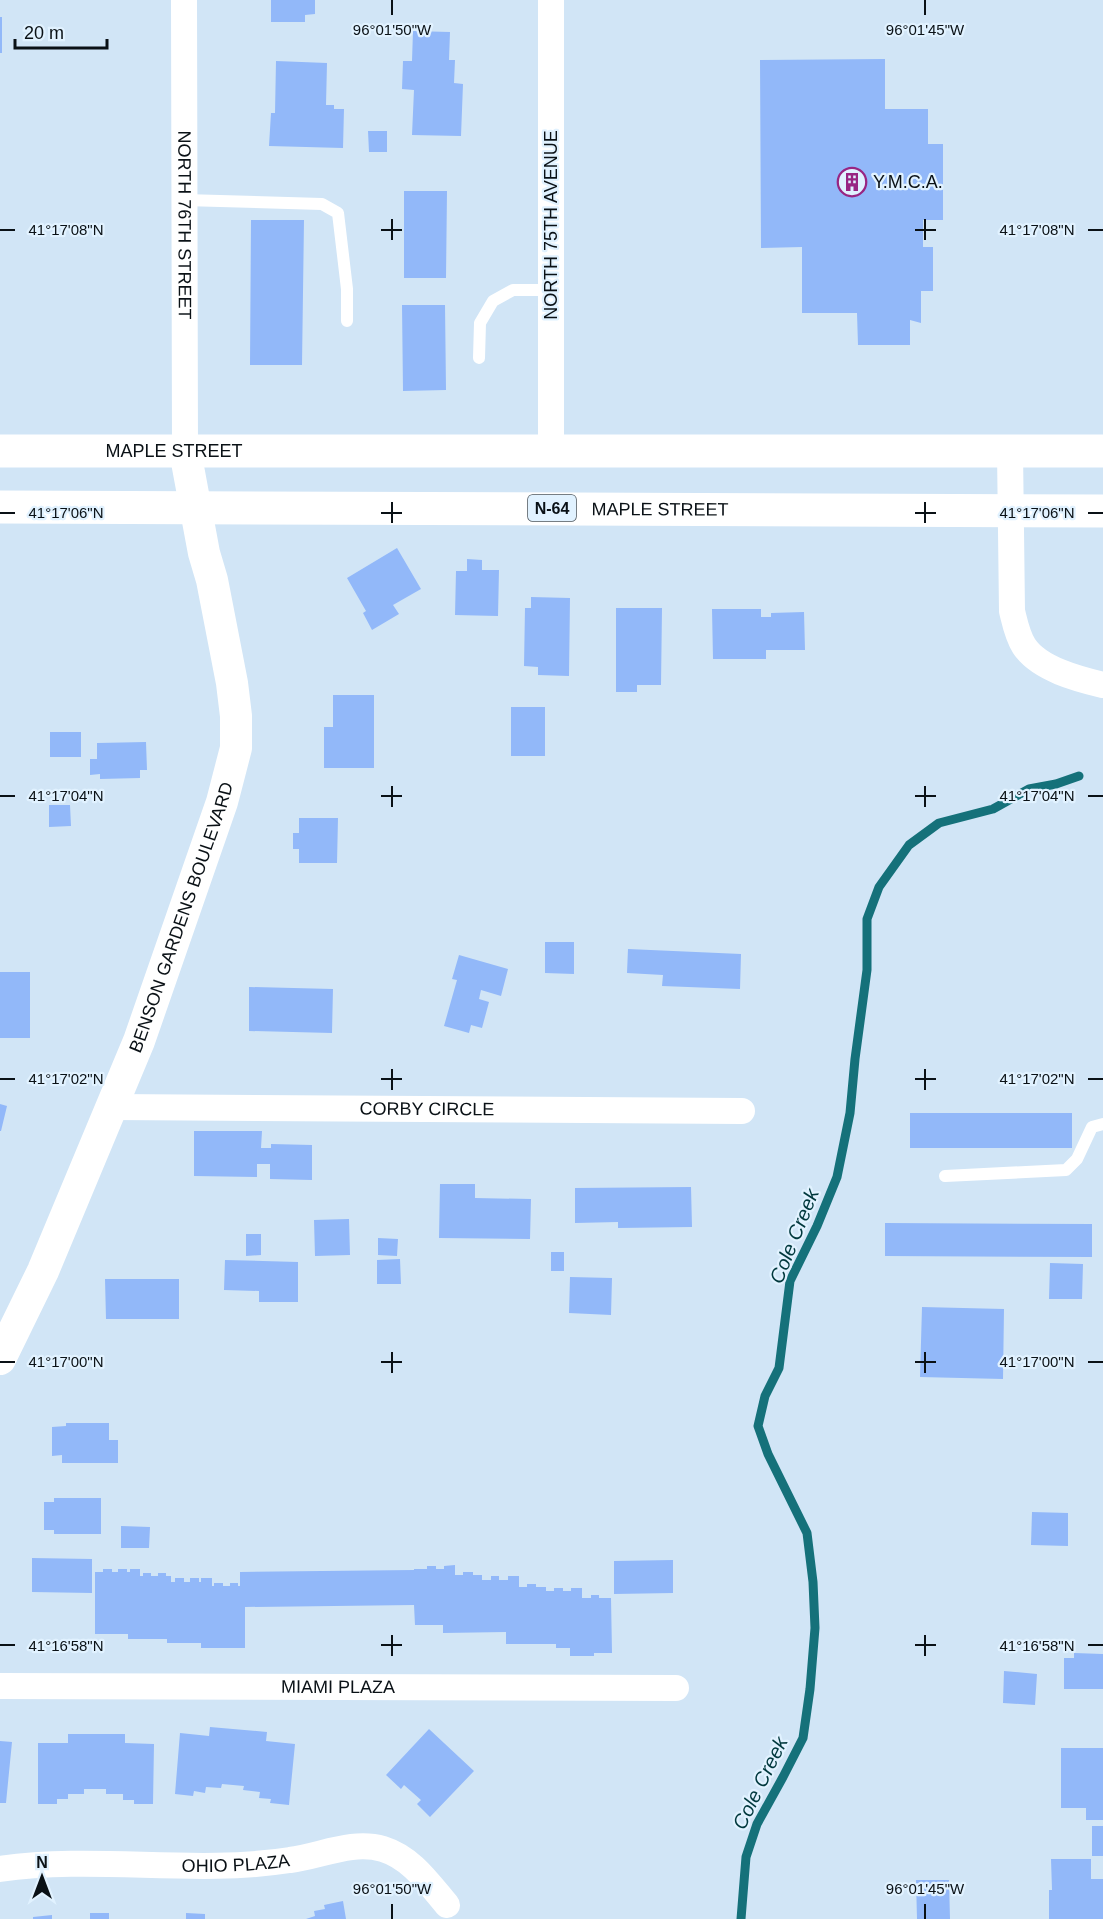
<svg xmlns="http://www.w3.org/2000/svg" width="1103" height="1919" font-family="Arial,sans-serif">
  <rect width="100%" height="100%" fill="#d1e5f6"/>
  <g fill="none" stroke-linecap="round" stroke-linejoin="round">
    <path stroke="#15717a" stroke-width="9" d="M741,1919l5,-62 11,-33 26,-47 20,-39 7,-49 5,-61 -2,-46 -6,-49 -39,-79 -10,-28 7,-30 14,-28 11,-87 27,-55 20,-49 13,-64 5,-54 12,-89v-51l12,-32 30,-42 30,-22 54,-14 36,-20 27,-5 23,-8"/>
  </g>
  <path fill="#92b8f9" d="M271,0h44v14l-10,1v7h-34z
    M0,17h2v36h-2z
    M413,31l37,1 -1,28h6l-1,23 9,1 -2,52 -49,-1 2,-45 -12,-1 1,-28h9z
    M885,59v50h43v35h15v76h-20v27h10v44h-12v32l-11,-3v25h-52l-1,-32h-55v-66l-41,1 -1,-188z
    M276,61l51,2 -1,42h8v4h10l-1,39 -74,-2 2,-33h4z
    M368,131h19v21h-18z
    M404,191h43l-1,87h-42z
    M251,220h53l-2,145h-52z
    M402,305h43l1,85 -43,1z
    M397,548l24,41 -28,16 6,9 -27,16 -9,-17 3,-2 -19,-33z
    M467,559l15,1v10h17l-1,46 -43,-1 1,-44h11z
    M531,597l39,1 -1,78 -31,-1v-8l-14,-1 1,-58h6z
    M616,608h46l-1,77h-24v7h-21z
    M712,609h49v8h10v-4l33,-1 1,38h-39v9h-53z
    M333,695h41v73h-50v-41h9z
    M511,707h34v49h-34z
    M50,732h31v25h-31z
    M146,742l1,28h-7v8l-40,1v-5l-10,1v-16h7v-16z
    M49,805h21l1,21 -22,1z
    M299,818h39l-1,45h-38v-14h-6v-16h6z
    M545,942h29v32l-29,-1z
    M628,949l113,5 -1,35 -78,-3 1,-11 -36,-2z
    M459,955l49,14 -7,27 -20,-6 -2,9 10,3 -7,26 -11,-3 -2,8 -25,-7 13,-46 -5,-1z
    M0,972h30v66h-30z
    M249,987l84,2 -1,44 -83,-2z
    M0,1104l7,2 -6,25h-1z
    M910,1113h162v35h-162z
    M194,1131h68l-1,17h10v-4l41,1v35l-42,-1v-15h-13v13l-63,-1z
    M440,1184h35v14l56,1 -1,40 -91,-1z
    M691,1187l1,40 -74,1v-6l-43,1v-35z
    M349,1219l1,36 -35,1 -1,-36z
    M885,1223l207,1v33l-207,-1z
    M246,1234h15v21l-15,1z
    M378,1238l20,1 -1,17 -19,-1z
    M551,1252h13v19h-13z
    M400,1259l1,25h-24v-24z
    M225,1260l73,2v40h-39v-11l-35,-1z
    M1050,1263l33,1 -1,35h-33z
    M570,1277l42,1 -1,37 -42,-2z
    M105,1279h74v40h-73z
    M922,1307l82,2 -1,70 -83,-2z
    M66,1423h43v17h9v23h-56v-8l-10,1v-29l14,-1z
    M54,1498h47v36h-47v-4h-10v-28h10z
    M1032,1512l36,1v33l-37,-1z
    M121,1526l29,1 -1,21h-28z
    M32,1558l60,1v34l-60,-1z
    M673,1560v33l-59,1v-33z
    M455,1565v10h8v-3h10v3h9v5h9v-4h8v4h9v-4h11v11h8v-3h9v3h10v4h8v-3h9v3h8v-3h11v10h9v-3h8v3h12l1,55h-18v3h-24v-8h-14v-4h-50v-12l-63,1v-8h-28l-1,-20 -169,2v41h-44v-5h-34v-4h-39v-5h-33v-62h8v-3h9v3h6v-3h9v3h3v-3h10v7h3v-3h8v3h7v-3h8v3h5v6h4v-4h9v4h6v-4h9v4h2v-4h11v8h2v-3h9v3h7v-3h8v3h2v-14l174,-2v-1h13v-3h9v3h8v-3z
    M1074,1653l29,1v35h-39v-31h10z
    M1004,1671l33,3 -2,31 -32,-2z
    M210,1727l57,5 -1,9 29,3 -6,61 -19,-2 1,-4 -12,-1 1,-6 -17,-2 1,-4 -22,-2 -1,4 -15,-1 -1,6 -11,-2 -1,5 -18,-2 5,-61 29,3z
    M429,1729l45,42 -44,46 -13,-13 4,-4 -17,-15 -3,4 -15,-14z
    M68,1734h57v9l29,1 -1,60h-19v-4h-11v-6h-17v-5h-22v5h-16v5h-11v5h-19v-61h30z
    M0,1741l12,1 -6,61h-6z
    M1061,1748h42v72h-17v-12h-25z
    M1092,1826h11v30h-11z
    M1051,1859h40v20h12v40h-54v-29h3z
    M916,1880h33l1,39h-33z
    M343,1901l3,18h-40l9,-3 -1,-5 11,-2 -1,-4z
    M90,1913h19v6h-19z
    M186,1913l19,1v5h-19z
    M52,1915v4h-19v-2z"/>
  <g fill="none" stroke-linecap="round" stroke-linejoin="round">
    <path stroke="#fff" stroke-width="12" d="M184,200l138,4 16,9 9,76v32
      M479,358l1,-35 13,-22 20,-11h37
      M945,1176l121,-6 11,-11 15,-32 11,-3"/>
    <g stroke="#fff" stroke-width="26">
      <path id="s1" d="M184,0l1,451"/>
      <path d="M551,0v451"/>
      <path d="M1010,451l2,160c3,12 5,24 12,35 15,23 54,33 79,39"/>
      <path id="s2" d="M112,1107l630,4"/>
      <path id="s3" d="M0,1686l676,2"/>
      <path id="s4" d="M0,1869c96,-14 194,6 290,-9 31,-4 62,-20 93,-11 29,9 46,35 64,56"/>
    </g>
    <path stroke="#fff" stroke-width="32" id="s5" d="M0,1359l43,-88 96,-230 83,-239 14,-54v-32l-4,-33 -20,-103 -8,-27 -19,-102"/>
    <g stroke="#fff" stroke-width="33">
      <path id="s6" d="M0,451h1103"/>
      <path id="s7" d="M0,507l1103,4"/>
    </g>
  </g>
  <path fill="none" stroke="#0a1116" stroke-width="2" d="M392,0v15M925,0v15M392,219v21M925,219v21M0,230h15M381,230h21M915,230h21M1088,230h15M392,502v21M925,502v21M0,513h15M381,513h21M915,513h21M1088,513h15M392,786v21M925,786v21M0,796h15M381,796h21M915,796h21M1088,796h15M392,1069v21M925,1069v21M0,1079h15M381,1079h21M915,1079h21M1088,1079h15M392,1352v21M925,1352v21M0,1362h15M381,1362h21M915,1362h21M1088,1362h15M392,1635v21M925,1635v21M0,1645h15M381,1645h21M915,1645h21M1088,1645h15M392,1904v15M925,1904v15"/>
  <defs>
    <g id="building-ring" transform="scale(1.5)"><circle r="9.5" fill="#e1f2ff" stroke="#982583" stroke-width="1.5"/><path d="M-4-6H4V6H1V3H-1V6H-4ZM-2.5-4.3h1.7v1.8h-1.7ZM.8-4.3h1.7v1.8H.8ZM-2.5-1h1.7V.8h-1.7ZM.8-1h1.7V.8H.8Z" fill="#982583"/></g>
  </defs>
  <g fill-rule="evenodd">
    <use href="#building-ring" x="852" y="182"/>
  </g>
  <g text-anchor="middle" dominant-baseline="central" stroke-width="4.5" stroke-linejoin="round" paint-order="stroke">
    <rect fill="#e1f2ff" stroke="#4a545c" stroke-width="1.5" x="528" y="495" width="48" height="26" rx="4.5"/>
    <g font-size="16" font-weight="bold" fill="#0a1116">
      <text x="552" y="508">N-64</text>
    </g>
    <g font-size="18" fill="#0a1116" stroke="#e1f2ff" text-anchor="start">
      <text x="873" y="182">Y.M.C.A.</text>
    </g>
    <g font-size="18" fill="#0a1116" stroke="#e1f2ff">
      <text stroke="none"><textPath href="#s1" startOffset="225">NORTH 76TH STREET</textPath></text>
      <text transform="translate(551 225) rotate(-90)">NORTH 75TH AVENUE</text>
      <text stroke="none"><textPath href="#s6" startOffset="174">MAPLE STREET</textPath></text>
      <text stroke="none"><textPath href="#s7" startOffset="660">MAPLE STREET</textPath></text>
      <text stroke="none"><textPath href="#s5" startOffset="478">BENSON GARDENS BOULEVARD</textPath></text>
      <text stroke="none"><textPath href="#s2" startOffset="315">CORBY CIRCLE</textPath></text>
      <text stroke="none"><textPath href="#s3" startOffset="338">MIAMI PLAZA</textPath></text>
      <text stroke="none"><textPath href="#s4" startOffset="236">OHIO PLAZA</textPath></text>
    </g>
    <g font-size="20" font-style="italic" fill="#00383d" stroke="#e1f2ff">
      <text transform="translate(794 1236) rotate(-68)">Cole Creek</text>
      <text transform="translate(760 1783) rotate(-64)">Cole Creek</text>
    </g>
  </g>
  <g font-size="15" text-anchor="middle" fill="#0a1116" stroke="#e1f2ff" stroke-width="4.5" stroke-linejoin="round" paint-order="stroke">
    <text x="392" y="35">96°01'50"W</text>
    <text x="925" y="35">96°01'45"W</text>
    <text x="66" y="235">41°17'08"N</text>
    <text x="1037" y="235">41°17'08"N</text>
    <text x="66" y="518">41°17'06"N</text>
    <text x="1037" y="518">41°17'06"N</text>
    <text x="66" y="801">41°17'04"N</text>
    <text x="1037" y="801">41°17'04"N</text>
    <text x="66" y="1084">41°17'02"N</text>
    <text x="1037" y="1084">41°17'02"N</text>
    <text x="66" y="1367">41°17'00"N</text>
    <text x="1037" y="1367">41°17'00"N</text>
    <text x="66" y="1651">41°16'58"N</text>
    <text x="1037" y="1651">41°16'58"N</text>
    <text x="392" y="1894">96°01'50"W</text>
    <text x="925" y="1894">96°01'45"W</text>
  </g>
  <g transform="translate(42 1877)" stroke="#e1f2ff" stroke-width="4.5" paint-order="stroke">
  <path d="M0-4.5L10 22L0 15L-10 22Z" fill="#0a1116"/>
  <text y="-9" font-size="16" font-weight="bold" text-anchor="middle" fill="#0a1116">N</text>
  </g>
  <path d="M15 39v9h92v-9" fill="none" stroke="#0a1116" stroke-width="3"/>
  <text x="24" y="39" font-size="18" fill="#0a1116" stroke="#e1f2ff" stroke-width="4.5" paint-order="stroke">20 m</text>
</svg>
